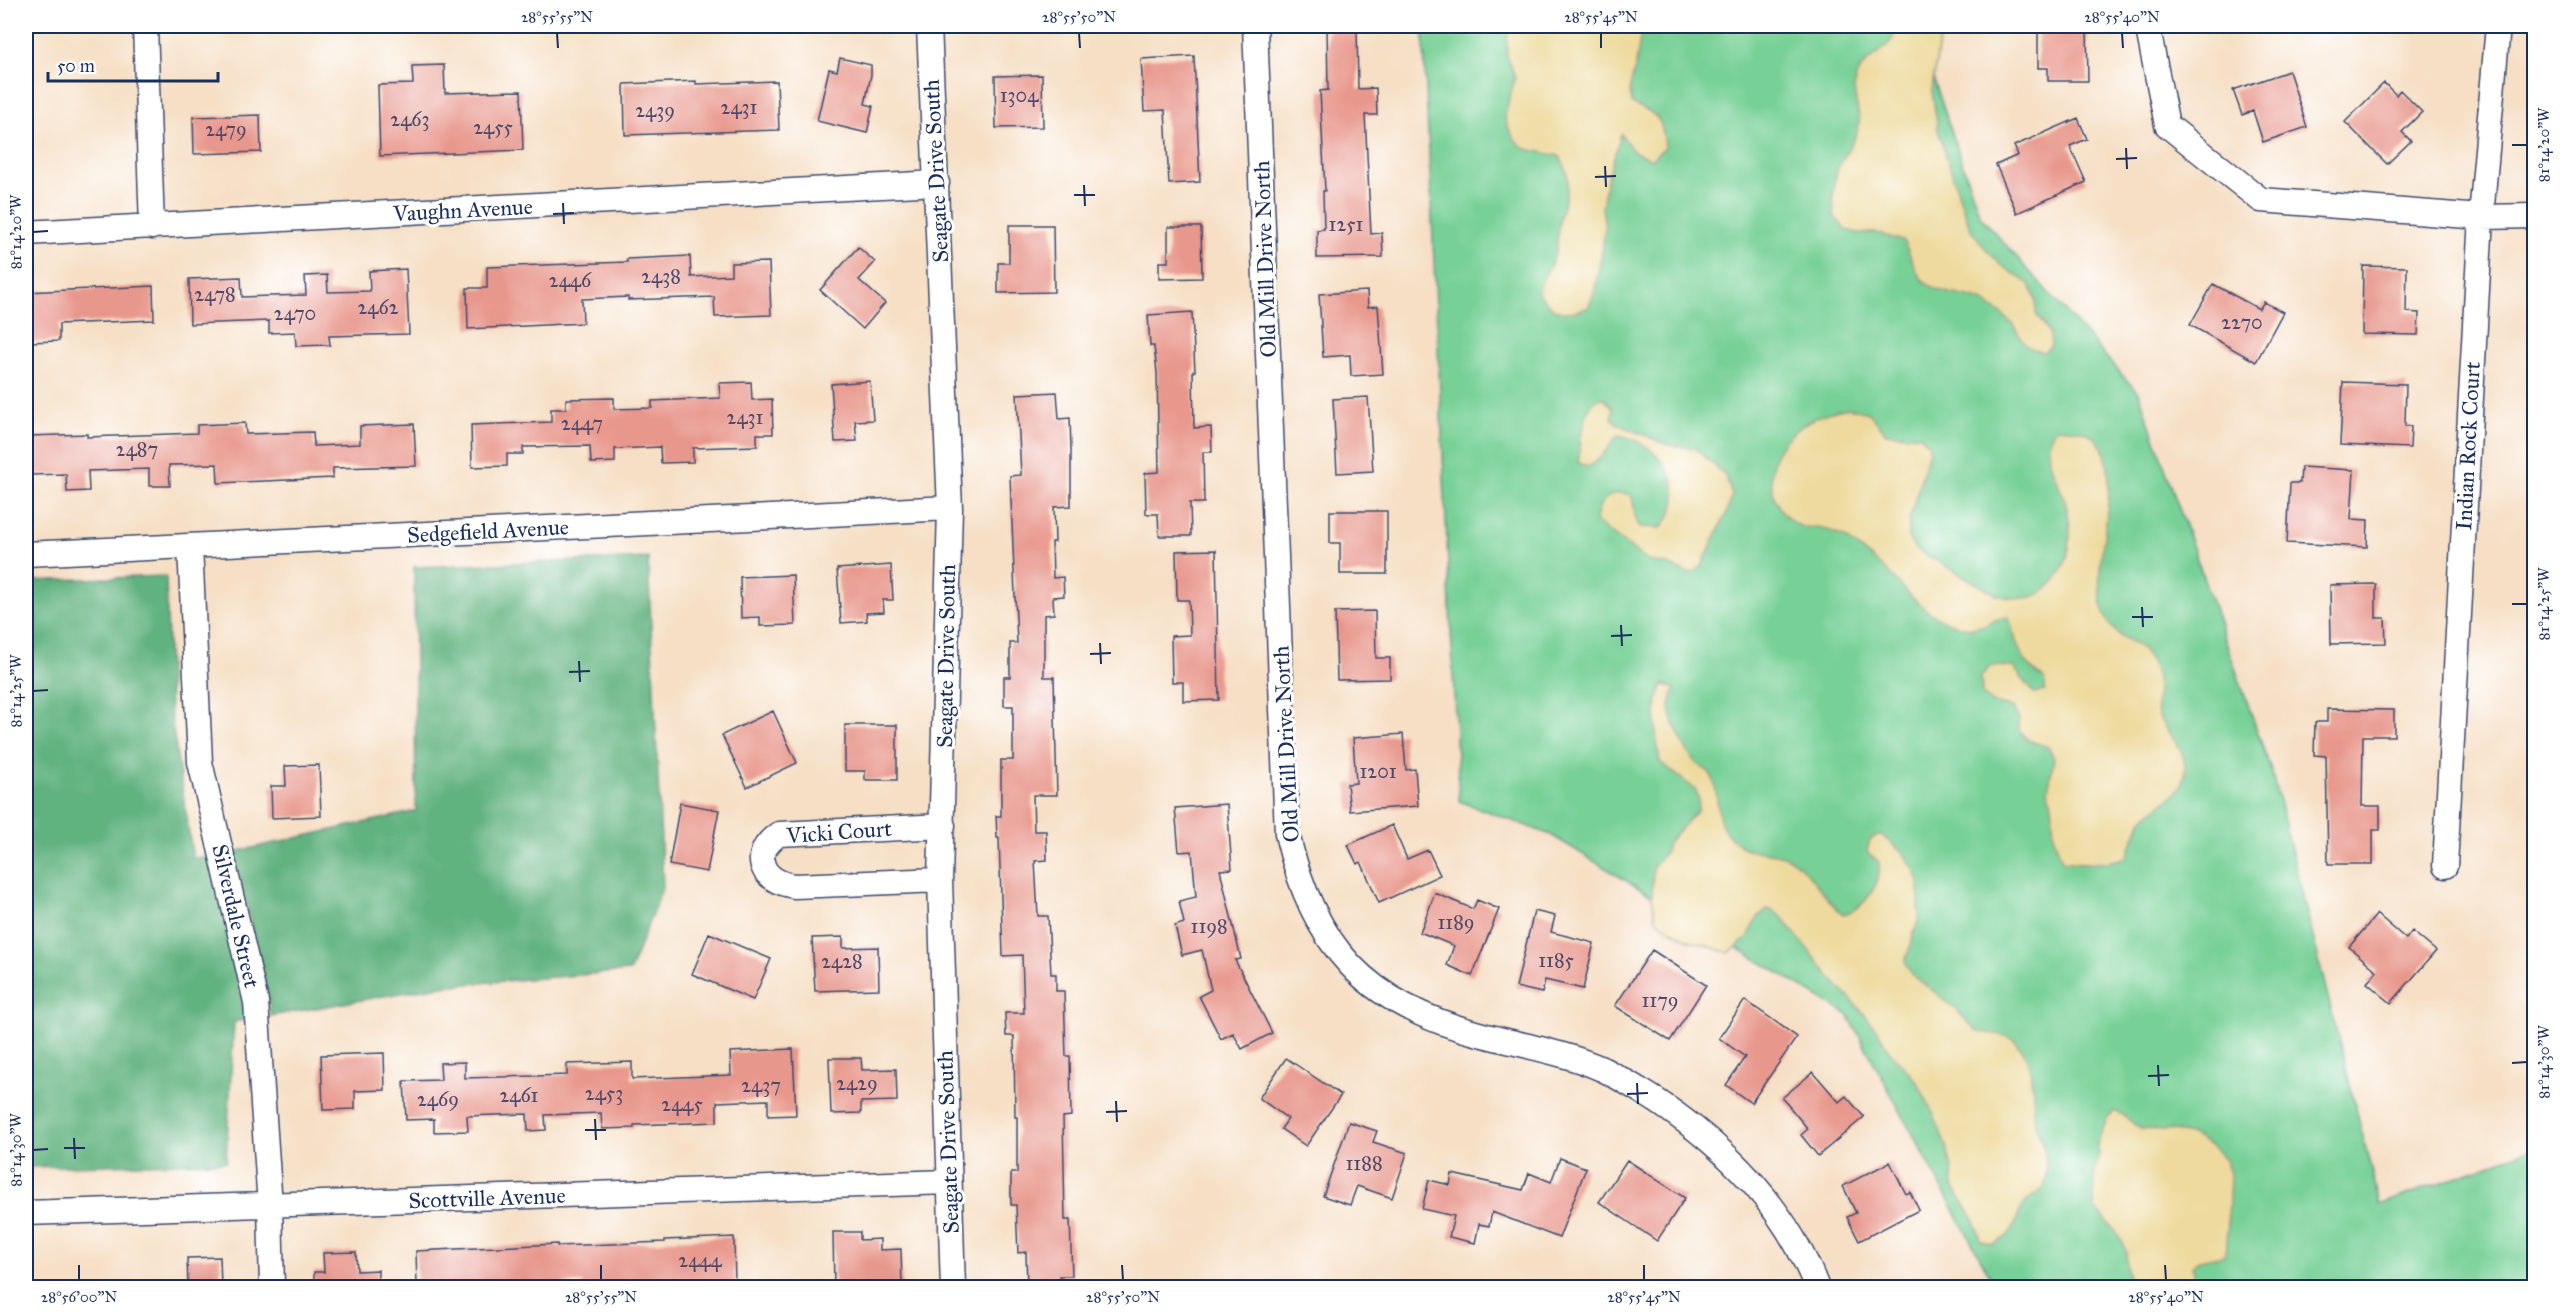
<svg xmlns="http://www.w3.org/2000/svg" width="2560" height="1313" font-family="'IM FELL Great Primer',serif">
  <rect width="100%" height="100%" fill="#fff"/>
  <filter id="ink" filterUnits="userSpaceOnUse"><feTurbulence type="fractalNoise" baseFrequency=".0167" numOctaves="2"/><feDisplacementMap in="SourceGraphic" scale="12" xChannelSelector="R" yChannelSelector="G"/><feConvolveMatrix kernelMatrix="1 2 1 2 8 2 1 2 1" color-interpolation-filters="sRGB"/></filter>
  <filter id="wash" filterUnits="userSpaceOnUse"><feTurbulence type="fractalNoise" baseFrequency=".008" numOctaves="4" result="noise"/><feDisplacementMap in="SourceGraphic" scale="24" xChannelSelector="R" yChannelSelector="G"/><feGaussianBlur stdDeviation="1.35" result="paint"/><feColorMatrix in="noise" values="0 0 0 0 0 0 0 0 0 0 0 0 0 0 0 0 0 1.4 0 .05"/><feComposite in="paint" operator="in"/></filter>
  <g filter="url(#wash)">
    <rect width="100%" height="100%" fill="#f6dfc5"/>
    <path fill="#77d096" stroke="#49807a" stroke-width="1.5" d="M1423,26h513l-5,45 49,145 159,178 133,379 108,432 154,-57v139h-538l-148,-272 -297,-180 -92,-34z"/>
    <path fill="#61b27f" stroke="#3e706e" stroke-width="1.5" d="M648,558l15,328 -33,85 -189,15 -171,30 -1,-15 -35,-149 182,-41 -2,-244z
      M166,576l4,134 23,148 16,-2 34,148 1,16 -10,2 -8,140 -200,5v-586z"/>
    <path fill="#eeda9e" stroke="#84847e" stroke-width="1.5" d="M1510,26h132l-6,38 -6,23 1,16c27,12 31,13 34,44l-14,12 -18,-8 -12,-17 -15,49 -4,25 3,19 -3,26 -8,40 -6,15c-25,6 -34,8 -49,-15 2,-20 11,-22 16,-38 3,-10 2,-22 4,-33 5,-27 17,-41 0,-66l-33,-7 -11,-9 -8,-15 -2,-10 10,-38 -8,-22v-16z
      M1895,26h46l-9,65 6,39 25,78 8,22 14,18 15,16 30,21 6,16v13l14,20 1,12 -7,6c-23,-3 -20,-14 -33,-29 -5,-7 -14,-12 -21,-17 -19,-14 -46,-8 -65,-24 -11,-9 -14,-29 -22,-41l-27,-8h-17l-13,-3 -12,-14c-1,-17 -2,-35 5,-50 7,-14 17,-25 20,-41 2,-17 -10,-33 -2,-50 7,-16 27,-21 35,-36 2,-3 2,-10 3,-13z
      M1604,398l9,11 -1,9 6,6 50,21 27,3 30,27 7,20 -5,17 -25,53 -7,7 -7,1 -20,-8 -20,-4 -44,-33 -8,-8c2,-20 15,-31 35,-25 5,11 1,22 9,32l21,1c4,-6 10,-13 12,-20 11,-33 -24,-69 -55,-73l-17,22 -13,10 -10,-5 3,-20h-2c8,-16 4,-42 25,-44z
      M1848,408l21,5 17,20 34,3 9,8 -1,10 -19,67 -1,16 6,11 83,47c17,5 38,6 52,-8 23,-22 25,-55 16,-86 -8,-25 -27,-47 -9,-73 13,1 29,1 39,10 31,30 0,113 5,155 2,20 7,34 24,45 5,3 12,5 16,9 5,5 10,13 13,19 9,13 0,33 5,48 6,20 24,26 27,52 3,30 -26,35 -42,54 -8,11 -11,25 -17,37 -21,8 -41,7 -64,4l-8,-23 -2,-34 -4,-14 6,-32 -6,-11 -20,-7 -9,-9v-12l-6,-12 -21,-4 -10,-9 -1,-18 10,-10 22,1 21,26 11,-2v-11c-26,-19 -28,-34 -36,-63 -22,0 -24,16 -51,9 -37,-11 -52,-38 -78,-61 -9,-8 -19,-15 -29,-23 -8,-7 -22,-12 -33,-14 -5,-2 -13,1 -18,-2 -12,-5 -22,-18 -26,-30 -14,-50 30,-80 74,-88z
      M1664,684l11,5c-2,6 -5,12 -5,18 0,14 17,47 27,57 7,5 13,6 16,15 7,18 1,40 15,56 18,21 36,14 58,22 26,11 36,43 58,57 21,-6 38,-30 35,-52l-12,-10 3,-13 10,-5 23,19 11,16 5,12v37l-14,44 6,12 43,33 22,24c15,4 32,1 43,14 16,18 13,56 16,77 0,6 5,12 6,18 6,16 7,30 4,46 -6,6 -16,12 -21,19 -15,21 -1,24 -31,40l-12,-4 -6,-20 -22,-34 -1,-19 -5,-20 -13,-33 -18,-35 -26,-28 -11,-19 -19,-24 -23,-24 -57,-70 -12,-6 -8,6 -8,12 -3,9 -20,17 -43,-14 -17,-10 -14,-11 -3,-21 1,-30 13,-16 3,-10 29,-32 1,-9 -3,-10 -36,-28c-4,-22 -9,-59 4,-78z
      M2114,1111l9,4 17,14 29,1 25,6 19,11 13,13 4,15 -3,69 -3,11 -25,5 -6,6 1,10 7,5 10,1 4,5h-82l-5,-5 -2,-31 -5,-12 -19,-24 -8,-6 1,-40 4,-15 -2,-10 11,-27z"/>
    <g id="blocks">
      <path fill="#e8978c" d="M1327,26h30l1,63 18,-1 1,27h-12l6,119 11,-1 1,24 -66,1v-28l7,-1 -1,-38h2l-5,-100 8,-1z
        M2038,26h49l1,55h-40v-13h-10z
        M1194,56l6,126 -31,2 -4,-74 -21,1 -3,-52z
        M840,58l31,7v10l-6,29 8,2 -6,27 -50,-12 12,-52 8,2z
        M444,65l1,28 76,-2 2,59 -143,6 -2,-71 35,-1 -1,-18z
        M2289,71l18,56 -44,15 -10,-31 -11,4 -9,-25z
        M1042,75l1,52 -47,1 -1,-52z
        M696,81v3l81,-3 2,49 -154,5 -1,-51z
        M2384,83l12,12 4,-5 22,22 -20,20 9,9 -24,23 -42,-42z
        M260,115l1,37 -67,2 -1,-37z
        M2078,118l9,21 -17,7 16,36 -69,31 -21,-48 22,-10 -4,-9z
        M1009,225h44l1,67 -56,1v-30h11z
        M1168,227h33l1,51 -43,1v-17h9z
        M858,247l17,15 -16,18 26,23 -22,26 -43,-39z
        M690,256l1,21 40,-2v-12l38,-1 2,53 -56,2 -1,-20 -86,3v-3l-46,2 1,24 -115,6 -1,-41h20v-21l140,-5v-3z
        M2363,266l44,1 -1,45 13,1 -1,22 -56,-1z
        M406,269l3,65 -80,2 1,9 -34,1 -1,-14 -26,1v-12l-79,3 -1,-45 52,-2 1,20 64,-2 -1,-19 22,-1 1,17 42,-1 -1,-20z
        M2213,284l46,25 5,-7 19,10 -27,50 -66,-37z
        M153,286l1,34 -95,4v17l-33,1v-50z
        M1367,291l1,16 10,-1 5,68 -32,2 -1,-21 -27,2 -4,-63z
        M1192,312l3,59h-2l1,57 17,-1 1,25h-9l1,51h-14l1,33h-32l-1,-22h-12l-1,-41 14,-1 -2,-99 -3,-27h-4l-2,-31z
        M870,381l3,39 -18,1 2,20 -22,1 -4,-58z
        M751,382l1,18 20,-1 1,35h-16v12l-64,2v14l-32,1 -1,-16 -45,2v13l-24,1 -1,-17 -67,1v7h-16v12l-35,1 -1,-42 80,-3v-13h15v-10l48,-1v11l38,-1v-7l68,-3 -1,-15z
        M2343,382l63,2 -1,42h6l-1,22 -70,-3z
        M1057,392l2,27 11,-1 1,32v56l-17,1 1,35h-3l1,36 10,-1 1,19 -11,1 1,17 -10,1v62h10l3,118h-24l1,36h12l1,29 -12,1 3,55h10l3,58h5v17h8l2,65h4l1,60 -8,1 2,103h5l2,56h-13l1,9 -33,1 -1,-34 -8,1 -2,-48h-5v-32h6v-56h-2l-1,-81h-8l-1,-23h19l-2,-58 -19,1 -4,-118h-2l-1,-22h5v-56h12v-54h-9v-29h6v-34h7l-7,-167 11,-1 -4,-81z
        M1368,397l5,74 -36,2 -4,-74z
        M245,423l1,11 67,-2 1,14 46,-2v-18l54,-2 2,42 -83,2v10l-115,5 -1,-19 -48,1 1,21h-21v-17l-61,2 1,20 -22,1 -1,-18 -36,1 -1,-39 58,-2v3l110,-4v-8z
        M2301,467l53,3 -3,49 17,1 -1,27 -80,-4 3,-60h10z
        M1330,511h57v63h-47v-31h-10z
        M1216,550l3,150 -36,1v-19h-11l-1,-46 19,-1 -1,-35h-12l-1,-49z
        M891,565l2,35h-10l1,12 -18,1 1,8 -26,2 -4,-54z
        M793,575l2,50 -35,1v-9l-19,1 -1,-41z
        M2376,584v34h9l1,25 -55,1 -1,-59z
        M1375,611l1,47h14v21l-53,1 -2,-68z
        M2327,709l67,1v26h-31l-1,70h18v24h-7v34h-45l-2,-108 -12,-1 1,-33h12z
        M773,711l24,52 -50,24 -25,-52z
        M845,725h52v55h-32v-9h-20z
        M1403,734l3,36 9,-1 3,37 -68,5 -3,-27 9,-1 -3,-45z
        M319,765l2,51 -49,2 -1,-32h15l-1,-20z
        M680,803l39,7 -12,62 -38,-7z
        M1227,804l5,65 -12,1 21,89 -6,1 37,73 -30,16 -9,-16 -12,6 -22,-43 12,-6 -9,-40 -20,5 -7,-29 9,-3 -5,-22 17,-4 -4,-46 -13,1 -4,-44z
        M1392,825l15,34 21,-9 12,25 -61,28 -18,-41 -4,2 -9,-19z
        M1435,893l38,16 4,-9 22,9 -27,67 -25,-11 7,-19 -34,-14z
        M1534,911l21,5 -4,16 43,11 -11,46 -38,-9 -3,13 -26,-6z
        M2377,914l29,25 6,-8 24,20 -45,52 -24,-20 10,-12 -28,-24z
        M709,933l62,26 -18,41 -61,-26z
        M843,937v11l35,-1 1,42 -64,2 -3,-53z
        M1652,950l54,35 -36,56 -55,-35z
        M1745,1000l52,37 -46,66 -25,-18 19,-28 -26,-19z
        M793,1049l3,66 -28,1v-16l-51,2v20l-83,3v3l-32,1 -1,-16 -56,2 1,15 -18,1 -1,-17 -60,2 1,15 -34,1v-13l-28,1 -2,-39 37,-1 -1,-17 25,-1v16l102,-3v-11l65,-2v17l99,-4 -1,-23z
        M384,1053l1,37 -30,1v18l-32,1 -2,-55z
        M829,1058h32l1,12 34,-1 1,32 -36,1v11l-30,1z
        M1286,1058l55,37 -35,51 -25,-17 7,-10 -29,-21z
        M1813,1072l26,30 7,-6 18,21 -46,39 -17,-21 7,-6 -26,-31z
        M1349,1122l28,9 -4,11 34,11 -15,45 -35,-12 -7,19 -27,-9z
        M1560,1158l26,10 -27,70 -67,-26 -3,14 -10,-2 -4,19 -26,-6 5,-21 -32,-7 7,-29 21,5 2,-11 71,16 6,-17 22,9z
        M1627,1160l58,38 -28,43 -58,-39z
        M1890,1162l16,32 4,-2 9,18 -60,31 -12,-24 9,-4 -13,-27z
        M833,1232h27v8l20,-1v11l21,-1 1,38h-68z
        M734,1237l1,47 -152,3v-4l-96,4h-70l-1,-36 141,-7v2l108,-4v-2z
        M356,1252l1,19 21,-1v17h-64v-15h10l-1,-19z
        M220,1257l1,30h-33l-1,-29z"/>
    </g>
  </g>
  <g filter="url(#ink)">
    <use href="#blocks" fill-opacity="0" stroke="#3c496d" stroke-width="1.5"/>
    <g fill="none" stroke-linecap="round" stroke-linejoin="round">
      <g stroke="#3c496d" stroke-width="27">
        <path id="minor" d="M145,26l7,201
          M929,26l21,482 -10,372 13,408
          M1255,26l32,808c27,113 78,170 192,200 41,11 84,18 123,35 19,9 37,21 55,32 70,47 129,106 160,187
          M2152,26l-3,8 18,91 94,75 220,17 53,-1
          M26,233l911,-50
          M190,546l10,216 56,240 14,204 2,82
          M26,554l924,-46
          M2445,866l36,-649 17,-191
          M940,880l-145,6c-34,-4 -46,-32 -16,-52l164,-8
          M26,1213l923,-31"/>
      </g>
      <use href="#minor" stroke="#fff" stroke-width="24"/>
    </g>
  </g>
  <path fill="none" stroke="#1b2f5e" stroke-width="2" d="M557,33l1,15M1079,33l1,15M1601,33v15M2122,33l1,15M2512,145h15M2126,148l1,21M2116,159l21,-1M1605,166l1,21M1595,177l21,-1M1084,185l1,21M1074,195h21M563,203l1,21M553,214l21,-1M33,232l15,-1M2512,604h15M2142,607l1,20M2132,617h21M1621,625l1,21M1611,636l21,-1M1100,643l1,21M1090,654l21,-1M579,661l1,21M569,672l21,-1M33,691l15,-1M2512,1063l15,-1M2158,1065l1,21M2148,1076l21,-1M1637,1083l1,21M1627,1094l21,-1M1116,1101l1,21M1106,1112l21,-1M595,1119l1,21M585,1130h21M74,1138l1,21M64,1148h21M33,1150l15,-1M79,1265v15M601,1265v15M1122,1265l1,15M1644,1265v15M2165,1265l1,15"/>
  <g text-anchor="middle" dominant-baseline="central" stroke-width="6" stroke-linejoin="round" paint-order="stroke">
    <g font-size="20" fill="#4e496a">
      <text x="1019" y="95">1304</text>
      <text x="739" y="107">2431</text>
      <text x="655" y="110">2439</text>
      <text x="410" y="119">2463</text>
      <text x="493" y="127">2455</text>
      <text x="226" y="129">2479</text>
      <text x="1346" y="224">1251</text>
      <text x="661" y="276">2438</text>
      <text x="570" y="280">2446</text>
      <text x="215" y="294">2478</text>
      <text x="378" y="307">2462</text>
      <text x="295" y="313">2470</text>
      <text x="2242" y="322">2270</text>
      <text x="745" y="417">2431</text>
      <text x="582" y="423">2447</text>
      <text x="137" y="449">2487</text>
      <text x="1378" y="771">1201</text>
      <text x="1456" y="922">1189</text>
      <text x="1209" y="926">1198</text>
      <text x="1556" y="960">1185</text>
      <text x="842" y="961">2428</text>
      <text x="1660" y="1000">1179</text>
      <text x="857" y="1083">2429</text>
      <text x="761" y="1085">2437</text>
      <text x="604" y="1093">2453</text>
      <text x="519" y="1095">2461</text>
      <text x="438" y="1099">2469</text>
      <text x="682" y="1104">2445</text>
      <text x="1364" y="1163">1188</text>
      <text x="700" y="1260">2444</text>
    </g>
    <g font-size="22" fill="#1b2f5e" stroke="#fff">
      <text transform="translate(936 171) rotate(-93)">Seagate Drive South</text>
      <text transform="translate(463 210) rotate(-3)">Vaughn Avenue</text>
      <text transform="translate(1265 259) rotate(-92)">Old Mill Drive North</text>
      <text transform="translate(2468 446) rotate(-87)">Indian Rock Court</text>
      <text transform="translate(488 531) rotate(-3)">Sedgefield Avenue</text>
      <text transform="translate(946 656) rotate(-89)">Seagate Drive South</text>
      <text transform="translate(1286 744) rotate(-93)">Old Mill Drive North</text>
      <text transform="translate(839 832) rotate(-4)">Vicki Court</text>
      <text transform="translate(236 916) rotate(77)">Silverdale Street</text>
      <text transform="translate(948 1142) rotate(-92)">Seagate Drive South</text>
      <text transform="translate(487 1198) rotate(-2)">Scottville Avenue</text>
    </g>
  </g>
  <rect width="2560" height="1313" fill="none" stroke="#fff" stroke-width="66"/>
  <path d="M48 72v9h170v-9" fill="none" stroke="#1b2f5e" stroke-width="3"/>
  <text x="57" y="72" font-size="18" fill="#1b2f5e" stroke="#ffffff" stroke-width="4.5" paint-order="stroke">50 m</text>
  <rect x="33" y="33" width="2494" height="1247" fill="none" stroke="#1b2f5e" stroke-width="2"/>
  <g font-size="15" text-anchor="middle" fill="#1b2f5e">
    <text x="557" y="22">28°55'55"N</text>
    <text x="1079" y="22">28°55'50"N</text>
    <text x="1601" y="22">28°55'45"N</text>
    <text x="2122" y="22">28°55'40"N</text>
    <text transform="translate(2544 145) rotate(-90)" y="5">81°14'20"W</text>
    <text transform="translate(16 232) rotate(-90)" y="5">81°14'20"W</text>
    <text transform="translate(2544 604) rotate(-90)" y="5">81°14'25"W</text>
    <text transform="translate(16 691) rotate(-90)" y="5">81°14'25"W</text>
    <text transform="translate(2544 1062) rotate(-90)" y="5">81°14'30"W</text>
    <text transform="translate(16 1150) rotate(-90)" y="5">81°14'30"W</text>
    <text x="79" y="1302">28°56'00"N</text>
    <text x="601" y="1302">28°55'55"N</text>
    <text x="1123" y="1302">28°55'50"N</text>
    <text x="1644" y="1302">28°55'45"N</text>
    <text x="2166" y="1302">28°55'40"N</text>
  </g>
</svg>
